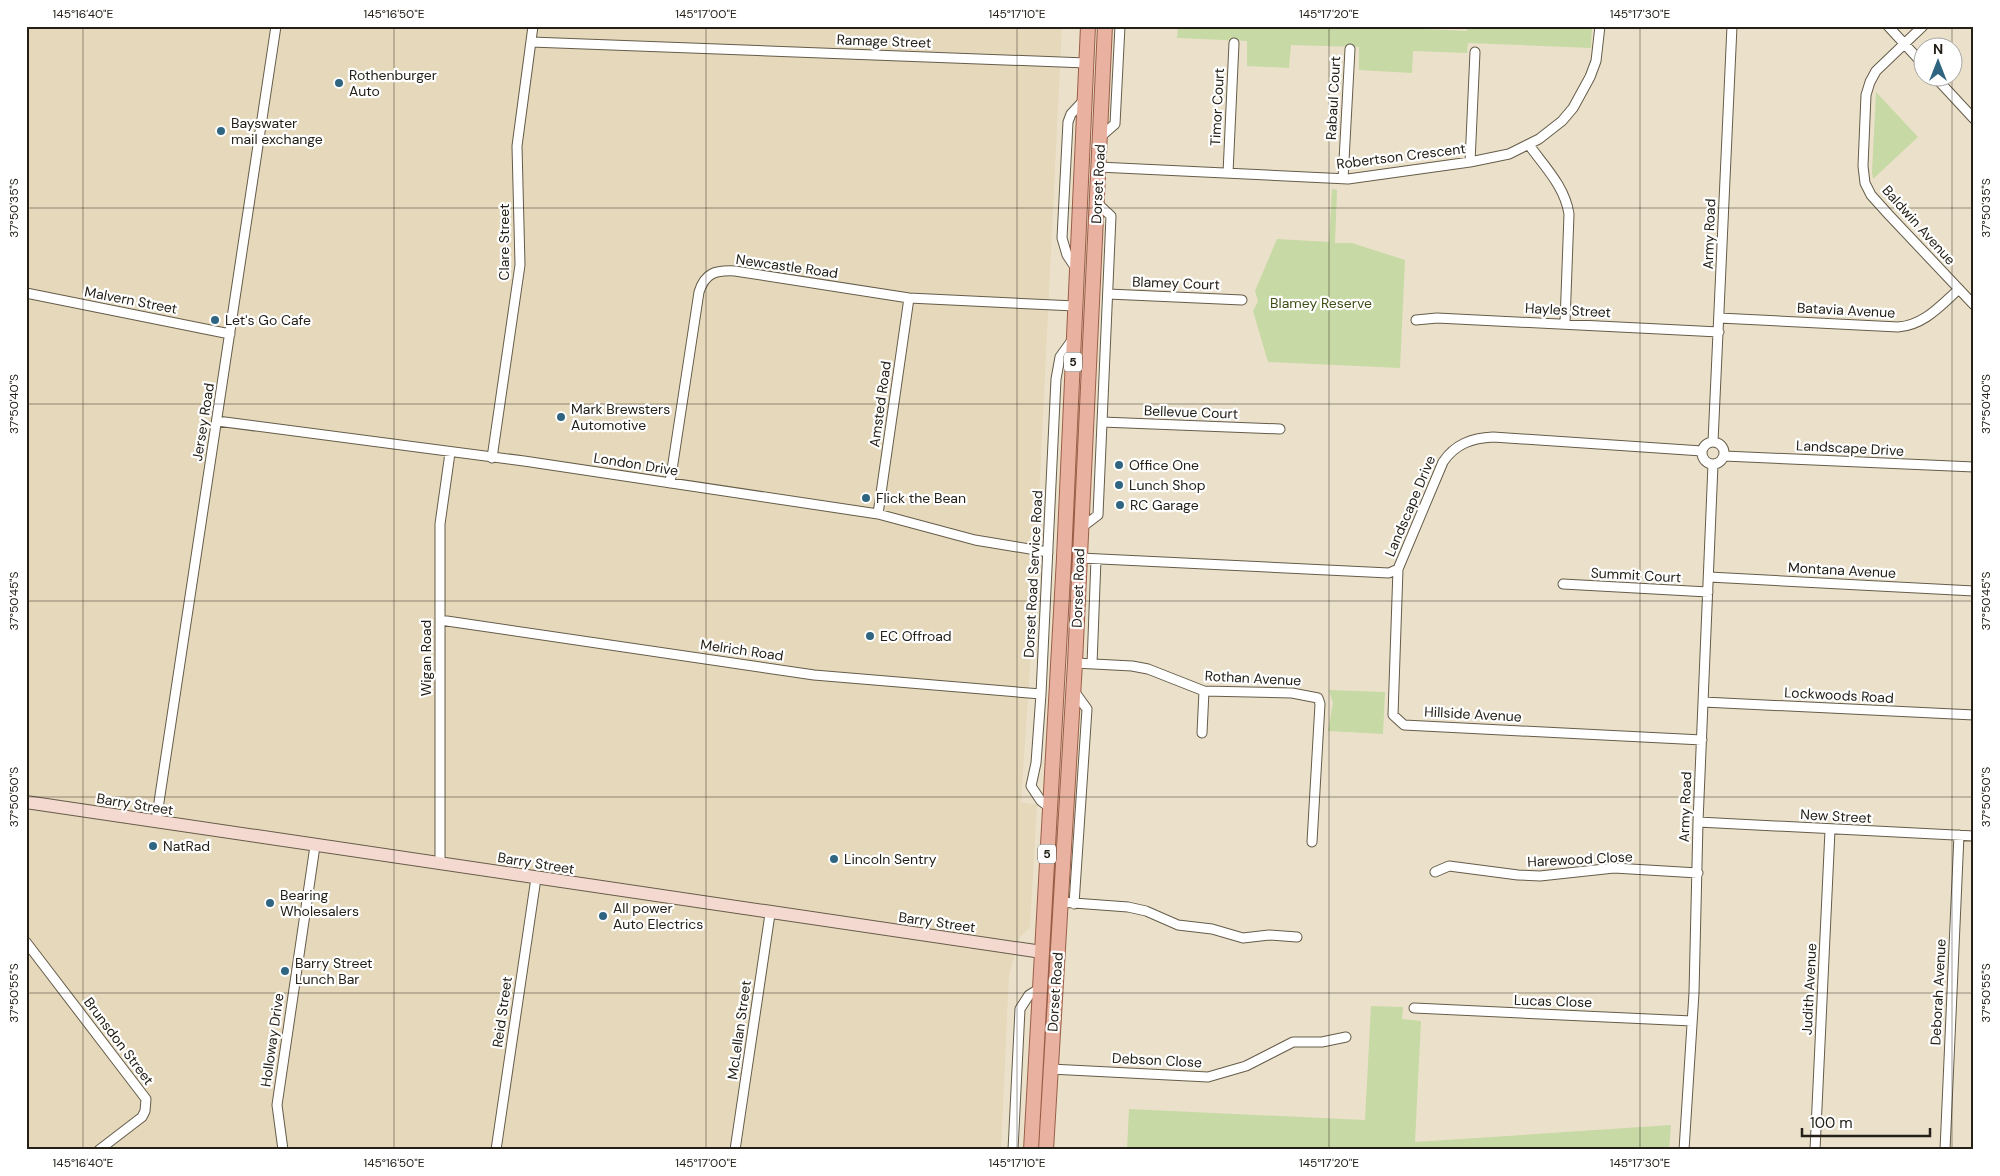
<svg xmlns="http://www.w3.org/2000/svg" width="2000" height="1176" font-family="'DM Sans',sans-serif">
  <rect width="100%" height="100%" fill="#ebe1cb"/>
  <path fill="#e5d8bb" d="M26,26h1036l-29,596 -12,180 16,3 -7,122 -10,10 -11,38 -8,175h-975z"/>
  <path fill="#c7d9a4" d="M1178,26h184l105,5v-5l125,1 -1,21 -123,-5 -1,10 -54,-2 -1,22 -53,-3v-23l-68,-2 -2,23 -42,-2v-25l-70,-3z
    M1876,92l42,45 -45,42 -1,-7z
    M1332,189l5,1 -2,53h17l53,17 -5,108 -132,-6 -15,-51 5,-10 -3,-10 22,-52 52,3z
    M1329,690l56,2 -2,42 -55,-3 5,-28z
    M1371,1006l32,1 -1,12 19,2 -6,121 256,-17 -2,25h-542l2,-41 236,11z"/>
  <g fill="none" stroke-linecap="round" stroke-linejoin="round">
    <g stroke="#655c49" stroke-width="11">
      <path id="street" d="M1888,26l34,37
        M1923,26l-47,45 -6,11 -4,13 -3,71 2,17 6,12 18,20 85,90
        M531,42l555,21
        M1936,78l38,41
        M1100,137l15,-13 5,-98
        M1529,145c16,22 36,42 40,69l-4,109
        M1470,162l5,-110
        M1098,167l250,12 122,-17 39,-8 30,-15 23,-18 11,-13 17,-31 6,-16 4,-35
        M1228,173l6,-130
        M1343,179l7,-130
        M1077,270l-10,-15 -5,-17 6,-116 3,-8 14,-15
        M26,293l204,41
        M1108,294l134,6
        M1719,318l179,9c26,-2 42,-21 61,-38
        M1416,320l21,-2 282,14
        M217,421l307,40 354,53 97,26 73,12
        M1102,422l178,7
        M1702 453a11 11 0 1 1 22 0a11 11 0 1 1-22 0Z
        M1713,442l19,-416
        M1724,456l250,11
        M492,458l28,-193 -3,-119 16,-120
        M670,483l29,-191c6,-19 16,-22 36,-21l174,27 166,8
        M878,514l31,-216
        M1081,528l17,-13 13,-299 -14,-13
        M1080,558l309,15 9,-4 45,-107c12,-18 29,-24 50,-25l209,14
        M1398,569l-5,146 11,10 298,15
        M1709,577l265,14
        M1563,584l145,8
        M440,620l374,55 227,19
        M1075,663l57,3 16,3 56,22 88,2 26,5 2,6 -8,138
        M1092,664l4,-105
        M1074,691l13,18 -13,195
        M1703,702l271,13
        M1202,733l2,-42
        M1050,808l-9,-7 -10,-15 5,-23 5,-69 15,-315 4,-22 13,-18
        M156,822l120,-796
        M1698,822l276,14
        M440,864v-340l10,-71
        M1435,872l14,-6 69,9 22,1 74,-8 84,5
        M1060,902l68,5 18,4 32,14 34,4 31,9 26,-3 28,2
        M26,942l120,157 -1,12 -3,6 -43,33
        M1414,1008l278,13
        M1050,1069l158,8 38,-11 47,-24h29l24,-5
        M283,1150l-6,-45 38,-259
        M496,1150l40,-272
        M735,1150l35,-236
        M1013,1150l7,-141 9,-14 10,-6
        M1684,1150l10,-157 4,-171 15,-358
        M1815,1150l15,-320
        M1945,1150l14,-315"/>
    </g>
    <g stroke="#655c49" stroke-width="14">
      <path id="secondary" d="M26,802l1016,150"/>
    </g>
    <g stroke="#9a5e47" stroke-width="16">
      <path id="primary" d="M1031,1150l33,-592 24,-532
        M1046,1150l29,-487 30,-637"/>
    </g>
    <use href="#street" stroke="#fff" stroke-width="9"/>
    <use href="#secondary" stroke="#f4d9d0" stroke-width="12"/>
    <use href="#primary" stroke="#e9b2a0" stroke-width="14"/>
  </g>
  <path fill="none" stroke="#242018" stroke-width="1" stroke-opacity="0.45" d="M83,26v1124M394,26v1124M706,26v1124M1017,26v1124M1329,26v1124M1640,26v1124M1952,26v22M1952,78v1072M26,208h1948M26,404h1948M26,601h1948M26,797h1948M26,993h1948"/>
  <g fill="#2f6580" stroke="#fff" stroke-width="2">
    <circle cx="339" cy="83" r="5"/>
    <circle cx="221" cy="131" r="5"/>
    <circle cx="215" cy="320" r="5"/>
    <circle cx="561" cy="417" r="5"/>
    <circle cx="1119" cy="465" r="5"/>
    <circle cx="1119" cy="485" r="5"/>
    <circle cx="866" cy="498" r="5"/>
    <circle cx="1120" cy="505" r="5"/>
    <circle cx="870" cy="636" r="5"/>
    <circle cx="153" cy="846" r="5"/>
    <circle cx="834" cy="859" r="5"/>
    <circle cx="270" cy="903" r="5"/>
    <circle cx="603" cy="916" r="5"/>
    <circle cx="285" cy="971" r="5"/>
  </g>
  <g text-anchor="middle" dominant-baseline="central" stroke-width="4.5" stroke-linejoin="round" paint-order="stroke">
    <g fill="#fff" stroke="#66635d" stroke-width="1">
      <rect x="1064" y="352.5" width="18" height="19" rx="4"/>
      <rect x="1038" y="844.5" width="18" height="19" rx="4"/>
    </g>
    <g font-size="12" font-weight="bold" fill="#242018">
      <text x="1073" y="362">5</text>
      <text x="1047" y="854">5</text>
    </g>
    <g font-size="14" fill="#242018" stroke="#fff">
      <text transform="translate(884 41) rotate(2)">Ramage Street</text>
      <text transform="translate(1333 98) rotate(-87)">Rabaul Court</text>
      <text transform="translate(1217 107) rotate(-87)">Timor Court</text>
      <text transform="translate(1401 156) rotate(-7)">Robertson Crescent</text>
      <text transform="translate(1098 184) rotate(-87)">Dorset Road</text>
      <text transform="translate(1919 225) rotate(48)">Baldwin Avenue</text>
      <text transform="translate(1709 234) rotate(-88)">Army Road</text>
      <text transform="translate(504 242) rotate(-90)">Clare Street</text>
      <text transform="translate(787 266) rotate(8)">Newcastle Road</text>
      <text transform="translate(1176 283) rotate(2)">Blamey Court</text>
      <text transform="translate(131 300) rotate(11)">Malvern Street</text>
      <text transform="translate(1568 310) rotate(3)">Hayles Street</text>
      <text transform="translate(1846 310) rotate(3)">Batavia Avenue</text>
      <text transform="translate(880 404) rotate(-82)">Amsted Road</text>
      <text transform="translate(1191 412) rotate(2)">Bellevue Court</text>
      <text transform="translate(203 422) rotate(-81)">Jersey Road</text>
      <text transform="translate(1850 448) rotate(3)">Landscape Drive</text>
      <text transform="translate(636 464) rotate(9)">London Drive</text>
      <text transform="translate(1410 506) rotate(-67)">Landscape Drive</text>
      <text transform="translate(1842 570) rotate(3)">Montana Avenue</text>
      <text transform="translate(1033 574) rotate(-87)">Dorset Road Service Road</text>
      <text transform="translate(1636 575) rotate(3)">Summit Court</text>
      <text transform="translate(1078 588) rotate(-88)">Dorset Road</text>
      <text transform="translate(742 650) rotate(8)">Melrich Road</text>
      <text transform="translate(426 658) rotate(-90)">Wigan Road</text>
      <text transform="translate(1253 678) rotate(3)">Rothan Avenue</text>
      <text transform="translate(1839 695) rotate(3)">Lockwoods Road</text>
      <text transform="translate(1473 714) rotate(3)">Hillside Avenue</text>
      <text transform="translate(135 804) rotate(9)">Barry Street</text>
      <text transform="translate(1685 807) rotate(-88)">Army Road</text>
      <text transform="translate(1836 816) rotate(3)">New Street</text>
      <text transform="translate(1580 859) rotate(-3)">Harewood Close</text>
      <text transform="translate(536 863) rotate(9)">Barry Street</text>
      <text transform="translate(937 922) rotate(8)">Barry Street</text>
      <text transform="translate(1809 989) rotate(-87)">Judith Avenue</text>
      <text transform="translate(1055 992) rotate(-86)">Dorset Road</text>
      <text transform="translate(1938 992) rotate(-87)">Deborah Avenue</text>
      <text transform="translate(1553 1001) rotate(2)">Lucas Close</text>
      <text transform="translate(502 1012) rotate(-82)">Reid Street</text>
      <text transform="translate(739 1030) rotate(-82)">McLellan Street</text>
      <text transform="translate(272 1040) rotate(-82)">Holloway Drive</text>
      <text transform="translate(119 1041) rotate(53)">Brunsdon Street</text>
      <text transform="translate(1157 1060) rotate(3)">Debson Close</text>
    </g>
    <g font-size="14" fill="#242018" stroke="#fff" text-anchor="start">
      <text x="349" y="75">Rothenburger<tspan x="349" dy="16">Auto</tspan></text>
      <text x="231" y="123">Bayswater<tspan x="231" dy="16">mail exchange</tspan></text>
      <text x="225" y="320">Let's Go Cafe</text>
      <text x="571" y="409">Mark Brewsters<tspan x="571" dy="16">Automotive</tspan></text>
      <text x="1129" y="465">Office One</text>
      <text x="1129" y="485">Lunch Shop</text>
      <text x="876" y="498">Flick the Bean</text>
      <text x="1130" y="505">RC Garage</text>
      <text x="880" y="636">EC Offroad</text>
      <text x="163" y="846">NatRad</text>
      <text x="844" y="859">Lincoln Sentry</text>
      <text x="280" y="895">Bearing<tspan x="280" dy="16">Wholesalers</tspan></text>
      <text x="613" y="908">All power<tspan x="613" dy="16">Auto Electrics</tspan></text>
      <text x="295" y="963">Barry Street<tspan x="295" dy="16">Lunch Bar</tspan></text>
    </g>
    <g font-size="14" fill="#3e4d14" stroke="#fff">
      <text x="1321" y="303">Blamey Reserve</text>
    </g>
  </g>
  <rect width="2000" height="1176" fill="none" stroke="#ffffff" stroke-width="55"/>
  <g transform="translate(1938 62)"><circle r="24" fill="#ffffff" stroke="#a7a6a3"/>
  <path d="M0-4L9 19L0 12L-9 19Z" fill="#2f6580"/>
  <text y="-8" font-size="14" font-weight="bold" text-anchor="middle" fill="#242018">N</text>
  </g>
  <path d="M1802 1128v8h128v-8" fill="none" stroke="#242018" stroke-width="2.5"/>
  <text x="1810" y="1128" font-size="15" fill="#242018" stroke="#ffffff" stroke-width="4" paint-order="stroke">100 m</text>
  <rect x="28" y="28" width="1944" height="1120" fill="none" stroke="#242018" stroke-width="2"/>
  <g font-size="12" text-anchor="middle" fill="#242018">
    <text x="83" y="18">145°16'40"E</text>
    <text x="394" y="18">145°16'50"E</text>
    <text x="706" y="18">145°17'00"E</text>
    <text x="1017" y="18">145°17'10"E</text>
    <text x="1329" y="18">145°17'20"E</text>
    <text x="1640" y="18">145°17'30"E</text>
    <text transform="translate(14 208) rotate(-90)" y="4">37°50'35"S</text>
    <text transform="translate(1986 208) rotate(-90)" y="4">37°50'35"S</text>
    <text transform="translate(14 404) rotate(-90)" y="4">37°50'40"S</text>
    <text transform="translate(1986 404) rotate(-90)" y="4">37°50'40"S</text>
    <text transform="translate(14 601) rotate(-90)" y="4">37°50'45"S</text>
    <text transform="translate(1986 601) rotate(-90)" y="4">37°50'45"S</text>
    <text transform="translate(14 797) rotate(-90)" y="4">37°50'50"S</text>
    <text transform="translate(1986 797) rotate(-90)" y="4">37°50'50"S</text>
    <text transform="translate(14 993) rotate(-90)" y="4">37°50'55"S</text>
    <text transform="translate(1986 993) rotate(-90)" y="4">37°50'55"S</text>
    <text x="83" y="1167">145°16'40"E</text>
    <text x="394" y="1167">145°16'50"E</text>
    <text x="706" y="1167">145°17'00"E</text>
    <text x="1017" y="1167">145°17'10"E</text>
    <text x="1329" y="1167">145°17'20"E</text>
    <text x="1640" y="1167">145°17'30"E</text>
  </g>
</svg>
